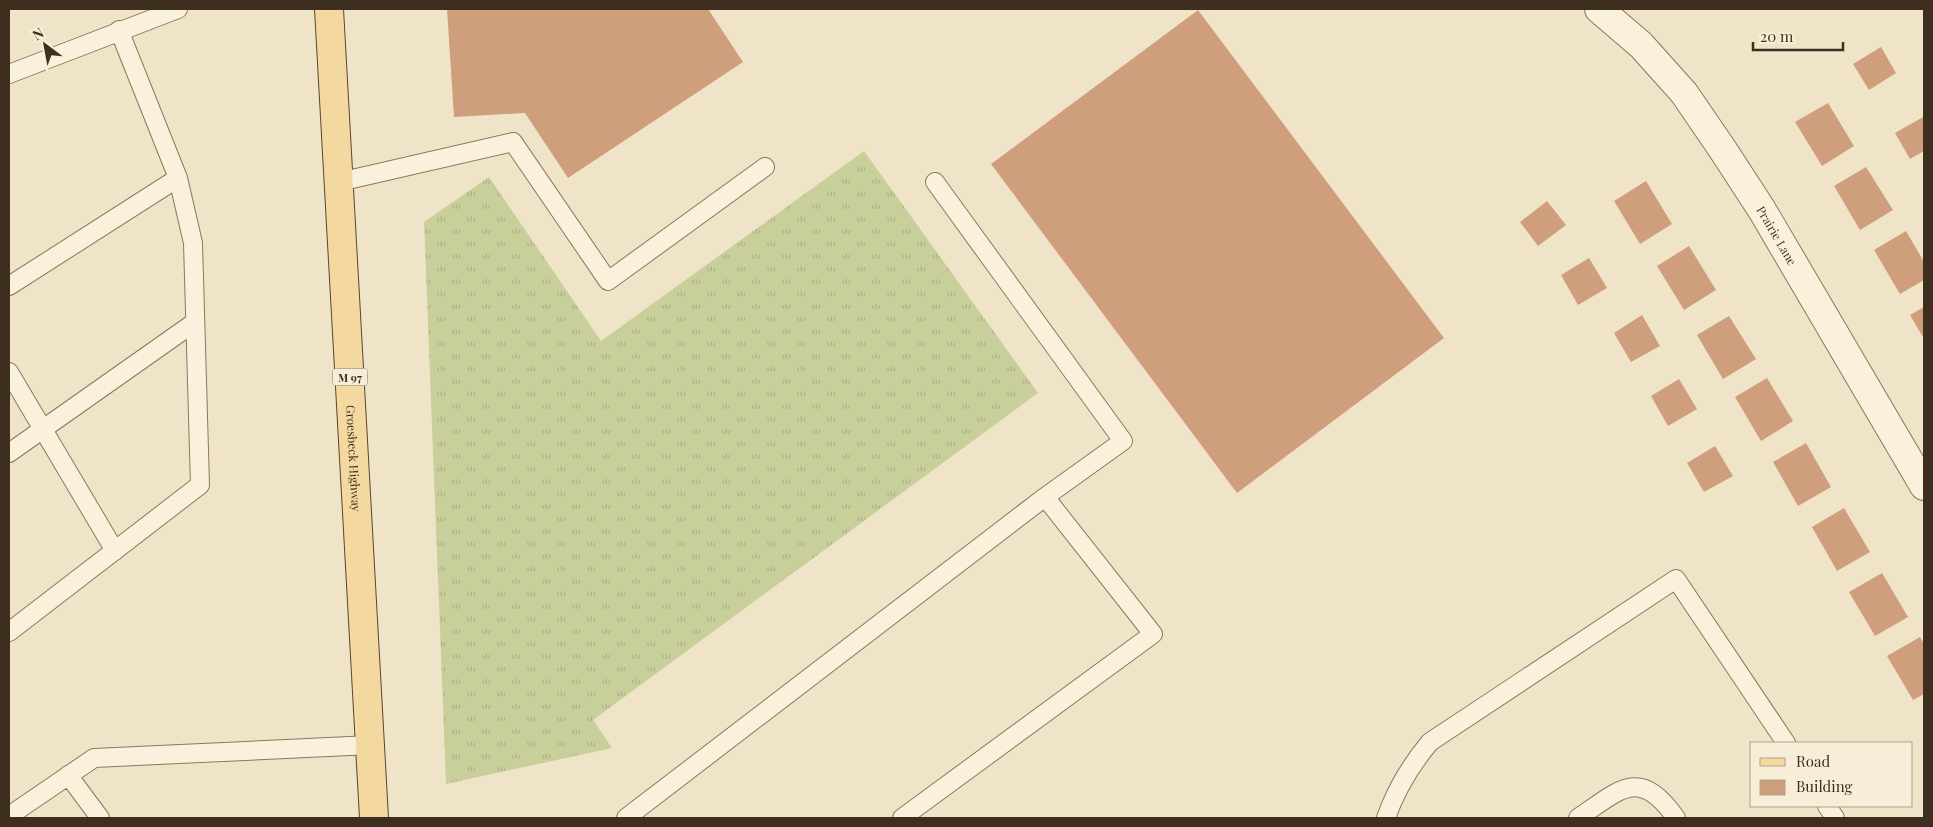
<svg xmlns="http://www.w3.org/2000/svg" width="1933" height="827" font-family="'Playfair Display',serif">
  <defs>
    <pattern id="grass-tufts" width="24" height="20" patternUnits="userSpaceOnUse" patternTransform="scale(1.25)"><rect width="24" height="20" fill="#c9cf9b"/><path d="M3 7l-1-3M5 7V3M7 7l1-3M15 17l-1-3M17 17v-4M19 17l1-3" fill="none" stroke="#aeb285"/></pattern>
  </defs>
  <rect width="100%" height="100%" fill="#f0e4c8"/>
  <path fill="url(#grass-tufts)" d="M864,151l174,242 -445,327 19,28 -166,36 -22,-562 65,-45 112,164z"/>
  <path fill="#cf9f7d" d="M447,9h261l35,53 -175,116 -43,-65 -71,4z
    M1198,10l246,328 -207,155 -246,-329z
    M1881,47l15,26 -27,17 -16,-26z
    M1828,103l26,43 -32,20 -27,-44z
    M1923,117l1,34 -14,8 -15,-26z
    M1866,167l27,43 -33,20 -26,-44z
    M1646,181l26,43 -32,20 -26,-43z
    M1547,201l19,24 -28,21 -18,-24z
    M1906,231l18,31v18l-24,14 -26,-44z
    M1689,246l27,44 -32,20 -27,-44z
    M1589,258l18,30 -29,17 -17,-30z
    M1924,307v32l-14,-24z
    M1642,315l18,31 -29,16 -17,-29z
    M1729,316l27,43 -33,20 -26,-44z
    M1767,378l26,43 -32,20 -26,-44z
    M1679,379l18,30 -29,17 -17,-30z
    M1806,443l25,44 -33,19 -25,-44z
    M1715,446l18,30 -29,16 -17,-29z
    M1844,508l26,44 -33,19 -25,-44z
    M1882,573l26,44 -33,19 -26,-44z
    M1920,637l4,7v50l-11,6 -26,-44z"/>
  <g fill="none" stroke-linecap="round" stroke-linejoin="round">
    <g stroke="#8d765c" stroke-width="20">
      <path id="service" d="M9,74l169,-65
        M339,182l174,-40 95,139 157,-114
        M9,286l169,-108 -59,-148
        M9,372l106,179
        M9,453l186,-131
        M9,632l191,-147 -7,-242 -15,-65
        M68,775l32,43
        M1827,806l8,12
        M9,816l85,-58 277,-13
        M626,818l419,-321
        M902,818l251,-184 -108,-137 78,-56 -188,-259
        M1386,818c10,-29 24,-52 44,-76l246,-163 110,164
        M1578,818c42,-28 61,-52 98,0"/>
    </g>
    <g stroke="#8d765c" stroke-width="30">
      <g id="minor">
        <path id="s1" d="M1599,9l42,36 43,48 39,57 39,60 162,276"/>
      </g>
    </g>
    <g stroke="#5b4430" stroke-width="30">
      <g id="primary">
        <path id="s2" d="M329,9l45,809"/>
      </g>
    </g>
    <use href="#service" stroke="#faf1dc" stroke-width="18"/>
    <use href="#minor" stroke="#faf1dc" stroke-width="28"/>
    <use href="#primary" stroke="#f3d9a0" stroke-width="28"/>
  </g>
  <g text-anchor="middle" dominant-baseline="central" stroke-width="5" stroke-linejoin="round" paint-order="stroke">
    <rect fill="#f7eed8" stroke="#756857" stroke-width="1" x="332.5" y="368.5" width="35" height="17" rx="4"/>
    <g font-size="11" font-weight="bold" fill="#3d2e20">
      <text x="350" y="377">M 97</text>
    </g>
    <g font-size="12" fill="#3d2e20" stroke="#f7eed8">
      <text stroke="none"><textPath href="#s1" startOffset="290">Prairie Lane</textPath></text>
      <text stroke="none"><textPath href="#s2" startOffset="450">Groesbeck Highway</textPath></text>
    </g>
  </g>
  <rect width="1933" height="827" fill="none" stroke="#3d2e20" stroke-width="20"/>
  <rect x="1750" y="742" width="162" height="65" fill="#f7eed8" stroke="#ada18e"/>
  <rect x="1760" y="758" width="25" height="8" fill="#f3d9a0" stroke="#ada18e"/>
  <text x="1796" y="767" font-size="15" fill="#3d2e20">Road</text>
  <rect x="1760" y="780" width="25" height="15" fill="#cf9f7d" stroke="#ada18e"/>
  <text x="1796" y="792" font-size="15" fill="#3d2e20">Building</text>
  <g transform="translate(45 45) rotate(328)" stroke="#f7eed8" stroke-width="4" paint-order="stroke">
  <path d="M0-4L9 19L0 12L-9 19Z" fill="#3d2e20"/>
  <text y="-8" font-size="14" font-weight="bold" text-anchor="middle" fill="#3d2e20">N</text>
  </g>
  <path d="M1753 42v8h90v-8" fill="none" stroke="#3d2e20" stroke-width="2.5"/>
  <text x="1760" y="42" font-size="15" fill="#3d2e20" stroke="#f7eed8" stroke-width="4" paint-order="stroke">20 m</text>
</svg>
